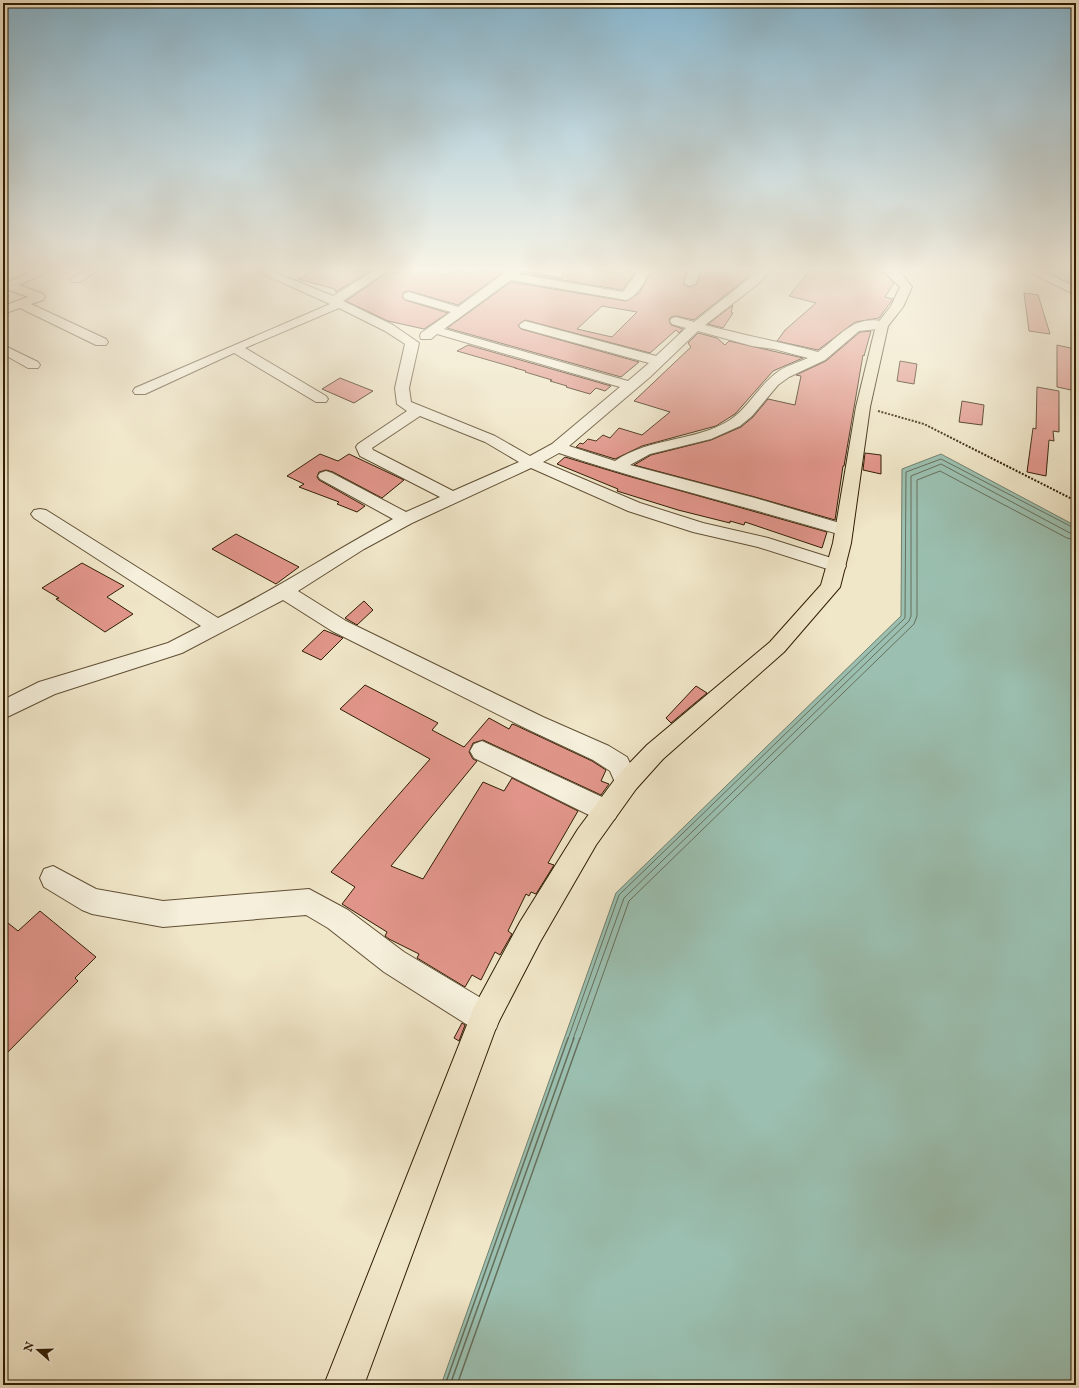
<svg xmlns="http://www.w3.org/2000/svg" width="1079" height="1388" font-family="'IM FELL English',serif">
  <rect width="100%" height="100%" fill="#f0e6c8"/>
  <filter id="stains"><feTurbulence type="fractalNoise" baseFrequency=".005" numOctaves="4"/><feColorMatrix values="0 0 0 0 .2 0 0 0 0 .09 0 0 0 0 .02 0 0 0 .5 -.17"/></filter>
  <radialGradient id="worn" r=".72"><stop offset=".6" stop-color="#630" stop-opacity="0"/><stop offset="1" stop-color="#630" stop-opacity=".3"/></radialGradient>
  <path fill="#9bc0b1" stroke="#707f6b" d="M1039,269h37v17z
    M941,454l135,72v859h-635l175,-492 285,-277 1,-147z"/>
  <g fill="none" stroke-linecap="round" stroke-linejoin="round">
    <path stroke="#666e5a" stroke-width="1" d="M568,1039l51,-144 286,-277 1,-146 35,-13 135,70
      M573,1039l51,-141 285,-277 2,-5v-140l30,-12 129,69 6,1
      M580,1039l49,-138 285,-277 3,-8v-136l23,-9 127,67 9,2"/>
    <path stroke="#666e5a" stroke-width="1.5" d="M445,1385l123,-347
      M450,1385l124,-347
      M457,1385l123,-347"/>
  </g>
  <path fill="#e1958a" stroke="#301d03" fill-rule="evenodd" d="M318,269h31l15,3 4,-3h6l-38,23 -1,-3 -37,-10z
    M401,269h39l-2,3 6,4 12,-6 14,3 6,-4 20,4 5,-4h6l-49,36 -49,-14 -5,1 -2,5 3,3 43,13 -24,16 -36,-8 -42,-20 42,-29 8,1z
    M563,269h75l-16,21 -101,-17 3,-2 38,7z
    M666,269l21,3 -4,12 6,3 8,-3 5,-15h42l-1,2 7,1 -2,5 -54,43 -18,-4 -5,1 -2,3 2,5 12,4 -4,4 -3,-3 -26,23 -125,-33 -7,5 3,4 118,33 -18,15 -174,-49 64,-46 115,19 13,-8 13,-22 12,1zM602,306l35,6 -25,25 -35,-8z
    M811,269h70l13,14 -9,14 8,2 -14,19 -24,4 -37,28 -41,-9 8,-11 31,-27 -27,-7z
    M1024,293l14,2 12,39 -21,-3z
    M733,305l-2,7 2,1 -10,15 -15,-4z
    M871,331l-7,25 -1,-1 -19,111h-1l-8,54 -80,-23 -121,-32 17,-10 60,-15 30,-13 12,-10 15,-18 27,6 6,-29 -5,-1 30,-14 34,-29z
    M698,333l19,5 8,7 4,-4 74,17 -30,13 -38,43 -19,12 -74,20 -27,13 -39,-12 4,-4 3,1 5,-5 8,2 7,-6 7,3 9,-10 23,7 28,-23 -36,-11 57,-54 -3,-4z
    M468,345l143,41 -6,5 -9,-3 -6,6 -24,-7 1,-1 -17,-5 2,-1 -27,-8 1,-1 -11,-3h1l-59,-17z
    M1057,345l18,4 1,42 -19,-4z
    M900,361l17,3 -3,20 -17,-3z
    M340,378l33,13 -19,12 -32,-14z
    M1037,387l22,4v41l-6,-1 1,10 -5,-1 -3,36 -19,-4 6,-44 3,1z
    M962,401l22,4 -2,20 -23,-3z
    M865,453l16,2v19l-18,-4z
    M320,454l18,7 11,-7 55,26 -22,18 -49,-26 -7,-2 -7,2 -2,5 2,3 46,26 -8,6 -20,-8 2,-2 -40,-15 5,-3 -17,-8z
    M565,457l63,19 199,56 -5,16 -77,-26 -1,3 -14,-4v2l-52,-13 -61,-19 1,-2 -61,-25z
    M236,534l19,10 44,23 -23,17 -64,-35z
    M82,563l42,23 -17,11 26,17 -28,18 -49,-33 3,-1 -17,-10z
    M364,601l9,9 -16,15 -12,-7z
    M324,630l19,8 -22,22 -19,-9z
    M365,685l73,38 -6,7 32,17 25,-29 20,11 3,-5 3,1 77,36 14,9 -5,11 8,3 -8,11 -118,-55 -10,3 -4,9 4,7 4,2 -86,105 32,13 60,-97 21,9 8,-13 66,33 -30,52 6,2 -18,29 -5,-2 -2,4 -3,-2 -18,37 4,3 -12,21 -5,-3 -14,28 -9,-5 -7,12 -48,-29 2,-4 -30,-15 -4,-3 2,-4 -45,-28 13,-17 -24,-15 99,-113 -90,-50z
    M696,686l11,7 -36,30 -5,-5z
    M40,911l56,46 -21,21 3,3 -75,76v-138l15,12z
    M462,1023l3,2 -6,16 -5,-3z"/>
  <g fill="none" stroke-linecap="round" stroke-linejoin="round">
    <g stroke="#604f34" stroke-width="2">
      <path id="minor" d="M39,269h15l-35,16 24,9 2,3 -2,3 -12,4 75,35 2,3 -2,3h-10l-76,-37 -17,6v-8l25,-9 -19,-7 -6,1v-7z
        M86,269h14l-20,13h-8l-2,-2z
        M252,269h15l66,27 44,-27h13l-47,32 50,24 26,18 -10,45 2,14 84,34 35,20 22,-12 68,-57 -183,-53 -6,5h-10l-1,-3 1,-3 30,-21 -46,-13 -2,-3 2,-3 4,-1 49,15 52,-38h13l-5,5 105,18 17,-23h11c-6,10 -13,28 -25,31l-115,-20 -67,49 184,52 21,-18 -128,-35 -2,-3 6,-4 131,35 30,-28 -14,-4 -2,-3 2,-3 4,-1 18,5 67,-53h12l-15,15 -53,41c38,10 75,17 113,27 23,-16 35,-38 68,-30l2,3 -2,3 -27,3 -34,29 -36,17 -11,8 -26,31 -12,10 -29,13 -61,15 -20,11 125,33 95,28 3,4 -3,4 -6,2 -6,-2c-93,-28 -187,-50 -279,-81l-16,9 97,41 63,20 65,15 76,24 2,4 -2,4 -7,2 -79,-25 -65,-15 -65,-21 -97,-43 -119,55 -48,26 -66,42 48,30 197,96 66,29 18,11 12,25 -3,7 -9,3 -9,-3 -8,-18 -17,-11 -66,-31 -195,-98 -49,-31 -101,53 -127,41 -52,25v-19l36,-18 129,-39 33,-17 -167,-108 -3,-4 3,-4 6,-1 6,1 172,108c60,-30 116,-67 175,-99l-73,-40 -2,-3 2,-3 6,-2 6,2 74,39 34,-15 -80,-41 -4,-9 2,-3 49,-33 -10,-7 -2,-16 10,-44 -20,-13 -46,-23 -94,40 81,48 2,3 -2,3h-10l-82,-49 -89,41h-10l-2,-3 2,-3 195,-84zM698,331l54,15 22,3 34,9c-11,5 -24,8 -33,16 -17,13 -27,34 -45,46 -35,22 -80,17 -115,41l-46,-15 81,-69zM420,416l65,26 34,20 -66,29 -80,-41 -1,-2z
        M442,269h13l-10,6 -6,-3z
        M690,269h11l-5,14 -6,3 -6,-3z
        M1022,269h15l39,18v8z
        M3,345l35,17 2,3 -2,3h-10l-25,-14z
        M482,741l133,62 3,8 -3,8 -9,3 -9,-3 -123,-61 -4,-7 4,-7z
        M53,866l43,23 67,12 146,-12 39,21 56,42 92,55 4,11 -4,11 -11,4 -11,-4 -90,-57 -56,-44 -22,-13 -143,12 -71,-13 -10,-4 -38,-23 -4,-9 4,-9z"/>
    </g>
    <g stroke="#301d03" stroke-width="2">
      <path id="major" d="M882,269c17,0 20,4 30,18l-9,20 -15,19 -18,81 -19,136 -11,44 -56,65 -121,107 -27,30 -40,56 -56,97 -43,83 -133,360h-40l150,-378 46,-85 58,-93 40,-54 29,-30 123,-103 51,-57 12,-42 23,-136 20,-82 15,-19 9,-19z"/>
    </g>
    <path stroke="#301d03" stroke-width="2" stroke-dasharray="2 1.5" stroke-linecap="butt" d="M878,411l46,13 152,77"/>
    <use href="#minor" fill="#f5efdb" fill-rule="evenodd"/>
    <use href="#major" fill="#f0e6c8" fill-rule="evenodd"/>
  </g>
  <linearGradient id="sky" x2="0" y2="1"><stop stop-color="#89b9d2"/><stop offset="0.58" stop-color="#f8f4e6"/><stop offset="1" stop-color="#f8f4e6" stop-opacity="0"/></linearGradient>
  <rect width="1079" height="464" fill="url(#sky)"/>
  <rect width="1079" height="1388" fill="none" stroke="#f0e6c8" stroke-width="16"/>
  <rect x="4" y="4" width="1071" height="1380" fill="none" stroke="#301d03" stroke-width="2"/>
  <rect x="8" y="8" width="1063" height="1372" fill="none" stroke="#301d03"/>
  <g transform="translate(38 1350) rotate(290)" stroke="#f5efdb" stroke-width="3" paint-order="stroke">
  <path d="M0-3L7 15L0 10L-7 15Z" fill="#301d03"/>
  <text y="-6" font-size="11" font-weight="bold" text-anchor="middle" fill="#301d03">N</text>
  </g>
  <rect width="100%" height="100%" filter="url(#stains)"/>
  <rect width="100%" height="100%" fill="url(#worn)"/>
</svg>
